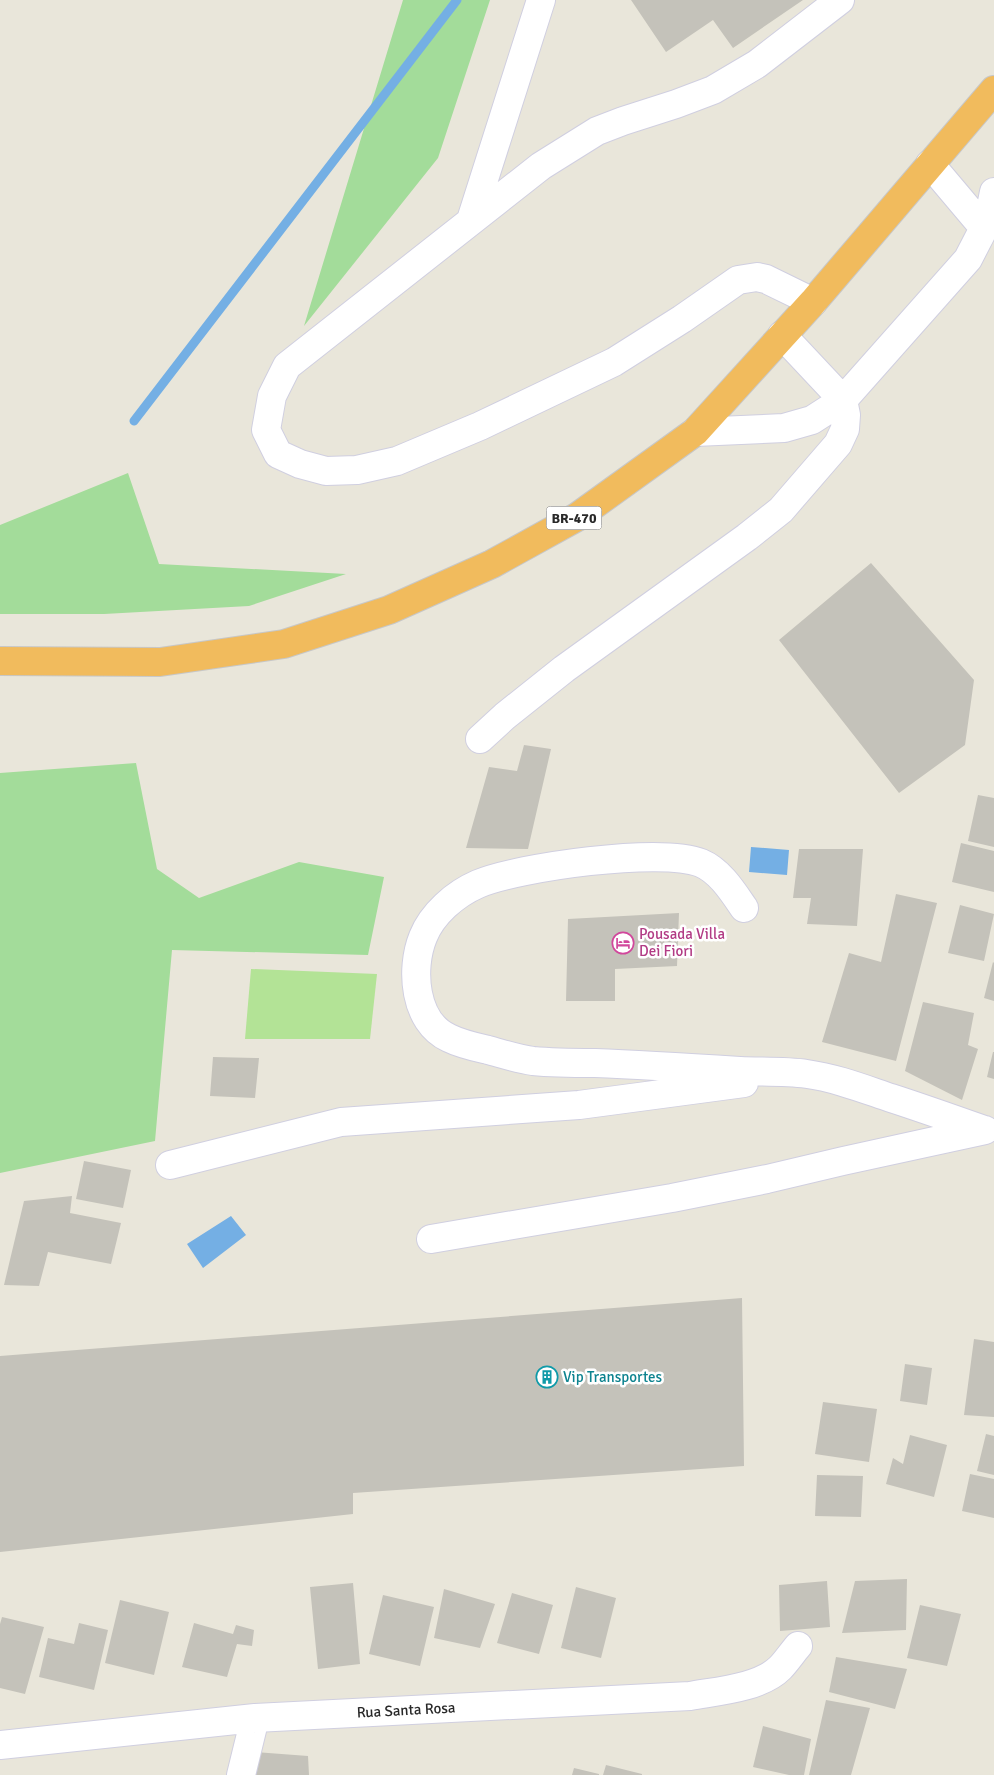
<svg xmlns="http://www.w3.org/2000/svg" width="994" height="1775" font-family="Signika,sans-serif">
  <rect width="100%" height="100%" fill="#e9e6da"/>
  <path fill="#a3dc9a" d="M403,0h87l-52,158 -134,168z
    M128,473l31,91 187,10 -97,32 -145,8h-104v-89z
    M136,763l21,106 42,29 100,-36 85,15 -16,78 -196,-5 -17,191 -155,32v-400z"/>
  <path fill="#b3e396" d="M251,969l126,5 -7,65h-125z"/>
  <path fill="#74afe4" d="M751,847l38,3 -2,25 -38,-3z
    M231,1216l15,19 -43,33 -16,-24z"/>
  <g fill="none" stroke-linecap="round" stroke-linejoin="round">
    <path stroke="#74afe4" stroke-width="9" d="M134,421l323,-421"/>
  </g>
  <path fill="#c4c2ba" d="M631,0h172l-70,48 -20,-28 -47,32z
    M871,563l103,117 -9,65 -66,48 -120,-153z
    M524,745l27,4 -23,100 -62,-1 23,-81 28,4z
    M978,795l16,3v49l-26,-6z
    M961,843l33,8v41l-42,-10z
    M799,849h64l-6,77 -50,-2 4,-26h-18z
    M896,894l41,9 -41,158 -74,-19 27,-89 32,9z
    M960,905l34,9 -10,47 -36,-8z
    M679,913l-2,53 -62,3v32h-49l2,-82z
    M993,962l1,1v38l-10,-3z
    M923,1002l51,11 -6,32 10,4 -16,51 -57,-29z
    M993,1052h1v27l-7,-2z
    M213,1057l46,1 -4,40 -45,-2z
    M84,1161l47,9 -8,38 -47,-9z
    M72,1196l-2,17 51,10 -10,41 -63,-12 -9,34 -35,-1 20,-84z
    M742,1298l2,168 -391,27v21l-353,38v-196z
    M974,1339l20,3v75l-30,-2z
    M905,1364l27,4 -5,37 -27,-4z
    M823,1402l54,7 -8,53 -54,-8z
    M986,1434l8,2v39l-17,-4z
    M910,1435l37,10 -13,52 -48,-13 7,-26 10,6z
    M970,1474l24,5v39l-32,-7z
    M817,1475l46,1 -2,41 -46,-1z
    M907,1579l-1,51 -64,3 13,-52z
    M827,1581l3,46 -50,4 -1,-46z
    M353,1583l7,81 -42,5 -8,-82z
    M576,1587l40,11 -15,60 -40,-10z
    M444,1589l51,15 -15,44 -46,-10z
    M512,1593l41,12 -14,49 -42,-11z
    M383,1595l51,12 -14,59 -51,-12z
    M120,1600l49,12 -15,63 -49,-12z
    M920,1605l41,9 -14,52 -40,-8z
    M2,1617l42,10 -19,67 -25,-6v-64z
    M79,1623l29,7 -14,60 -55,-13 9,-39 26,6z
    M194,1623l39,11 3,-9 18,5 -2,16 -15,-2 -10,33 -45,-10z
    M836,1657l71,12 -12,40 -66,-17z
    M826,1700l44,8 -19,67h-42z
    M763,1726l48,13 -7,36h-15l-36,-8z
    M255,1752l53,4 1,19h-55z
    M606,1765l36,9v1h-39z
    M574,1768l25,6v1h-27z"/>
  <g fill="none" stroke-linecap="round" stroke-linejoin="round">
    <g stroke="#d0cfe0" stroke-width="30">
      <path id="minor" d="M930,164l54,64
        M471,220l70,-220
        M813,302l-47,-23 -9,-2 -19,3 -56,39 -68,43 -134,64 -83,35 -40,9 -31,1 -26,-7 -22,-10 -12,-24 6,-34 15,-30 254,-200 56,-35 26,-10 53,-17 37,-14 44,-26 83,-64
        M695,432l89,-4 28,-8 31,-20 125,-141 16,-31 6,-16 4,-20
        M480,739l25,-23 59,-47 183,-132 34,-27 57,-66 7,-15 1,-14 -3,-15 -61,-65
        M744,908c-11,-16 -24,-37 -43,-45 -40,-16 -183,4 -223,21 -23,10 -46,30 -55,53 -13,32 -9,85 26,101 12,6 26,9 39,12 15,4 30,9 45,11 21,2 42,2 62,2 49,2 97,5 145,8 22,1 45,0 67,3 29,4 57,15 84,24 31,10 62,21 93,32
        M170,1165l171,-43 238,-17 165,-22
        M431,1239l241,-41 95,-19 76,-18 142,-31
        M0,1745l255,-27 435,-22c27,-5 70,-8 90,-28 6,-6 12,-15 18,-22
        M241,1775l14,-57"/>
    </g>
    <g stroke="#c7c7c7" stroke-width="30">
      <path id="highway" d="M0,661l160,1 124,-18 105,-34 103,-46 85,-47 118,-85 118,-130 181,-212"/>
    </g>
    <use href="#minor" stroke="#fff" stroke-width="28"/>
    <use href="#highway" stroke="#f1bb5d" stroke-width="28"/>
  </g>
  <defs>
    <g id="hotel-ring" transform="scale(1.125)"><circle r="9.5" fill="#fff" stroke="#d1479c" stroke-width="1.5"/><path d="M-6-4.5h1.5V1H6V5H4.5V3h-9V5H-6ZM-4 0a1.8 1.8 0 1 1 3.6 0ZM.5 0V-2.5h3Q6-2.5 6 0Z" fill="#d1479c"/></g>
    <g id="building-ring" transform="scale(1.125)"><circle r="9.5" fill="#fff" stroke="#0f9aa8" stroke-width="1.5"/><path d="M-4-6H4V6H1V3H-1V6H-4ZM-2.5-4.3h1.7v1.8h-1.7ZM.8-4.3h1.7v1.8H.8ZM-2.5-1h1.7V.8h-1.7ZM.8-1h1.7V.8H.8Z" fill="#0f9aa8"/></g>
  </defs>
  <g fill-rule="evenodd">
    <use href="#hotel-ring" x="623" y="943"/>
    <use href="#building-ring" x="547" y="1377"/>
  </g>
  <g text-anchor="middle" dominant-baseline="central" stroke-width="5" stroke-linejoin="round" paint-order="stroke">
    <rect fill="#fff" stroke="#686868" stroke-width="1" x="546.5" y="506.5" width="55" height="23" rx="4"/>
    <g font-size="14" font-weight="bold" fill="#282828">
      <text x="574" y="518">BR-470</text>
    </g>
    <g font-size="15" fill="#b23c85" stroke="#fff" text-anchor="start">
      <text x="639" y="934">Pousada Villa<tspan x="639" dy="17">Dei Fiori</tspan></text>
    </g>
    <g font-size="15" fill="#0d838f" stroke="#fff" text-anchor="start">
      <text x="563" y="1377">Vip Transportes</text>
    </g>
    <g font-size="15" fill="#282828" stroke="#fff">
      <text transform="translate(406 1710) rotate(-3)">Rua Santa Rosa</text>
    </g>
  </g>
</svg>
